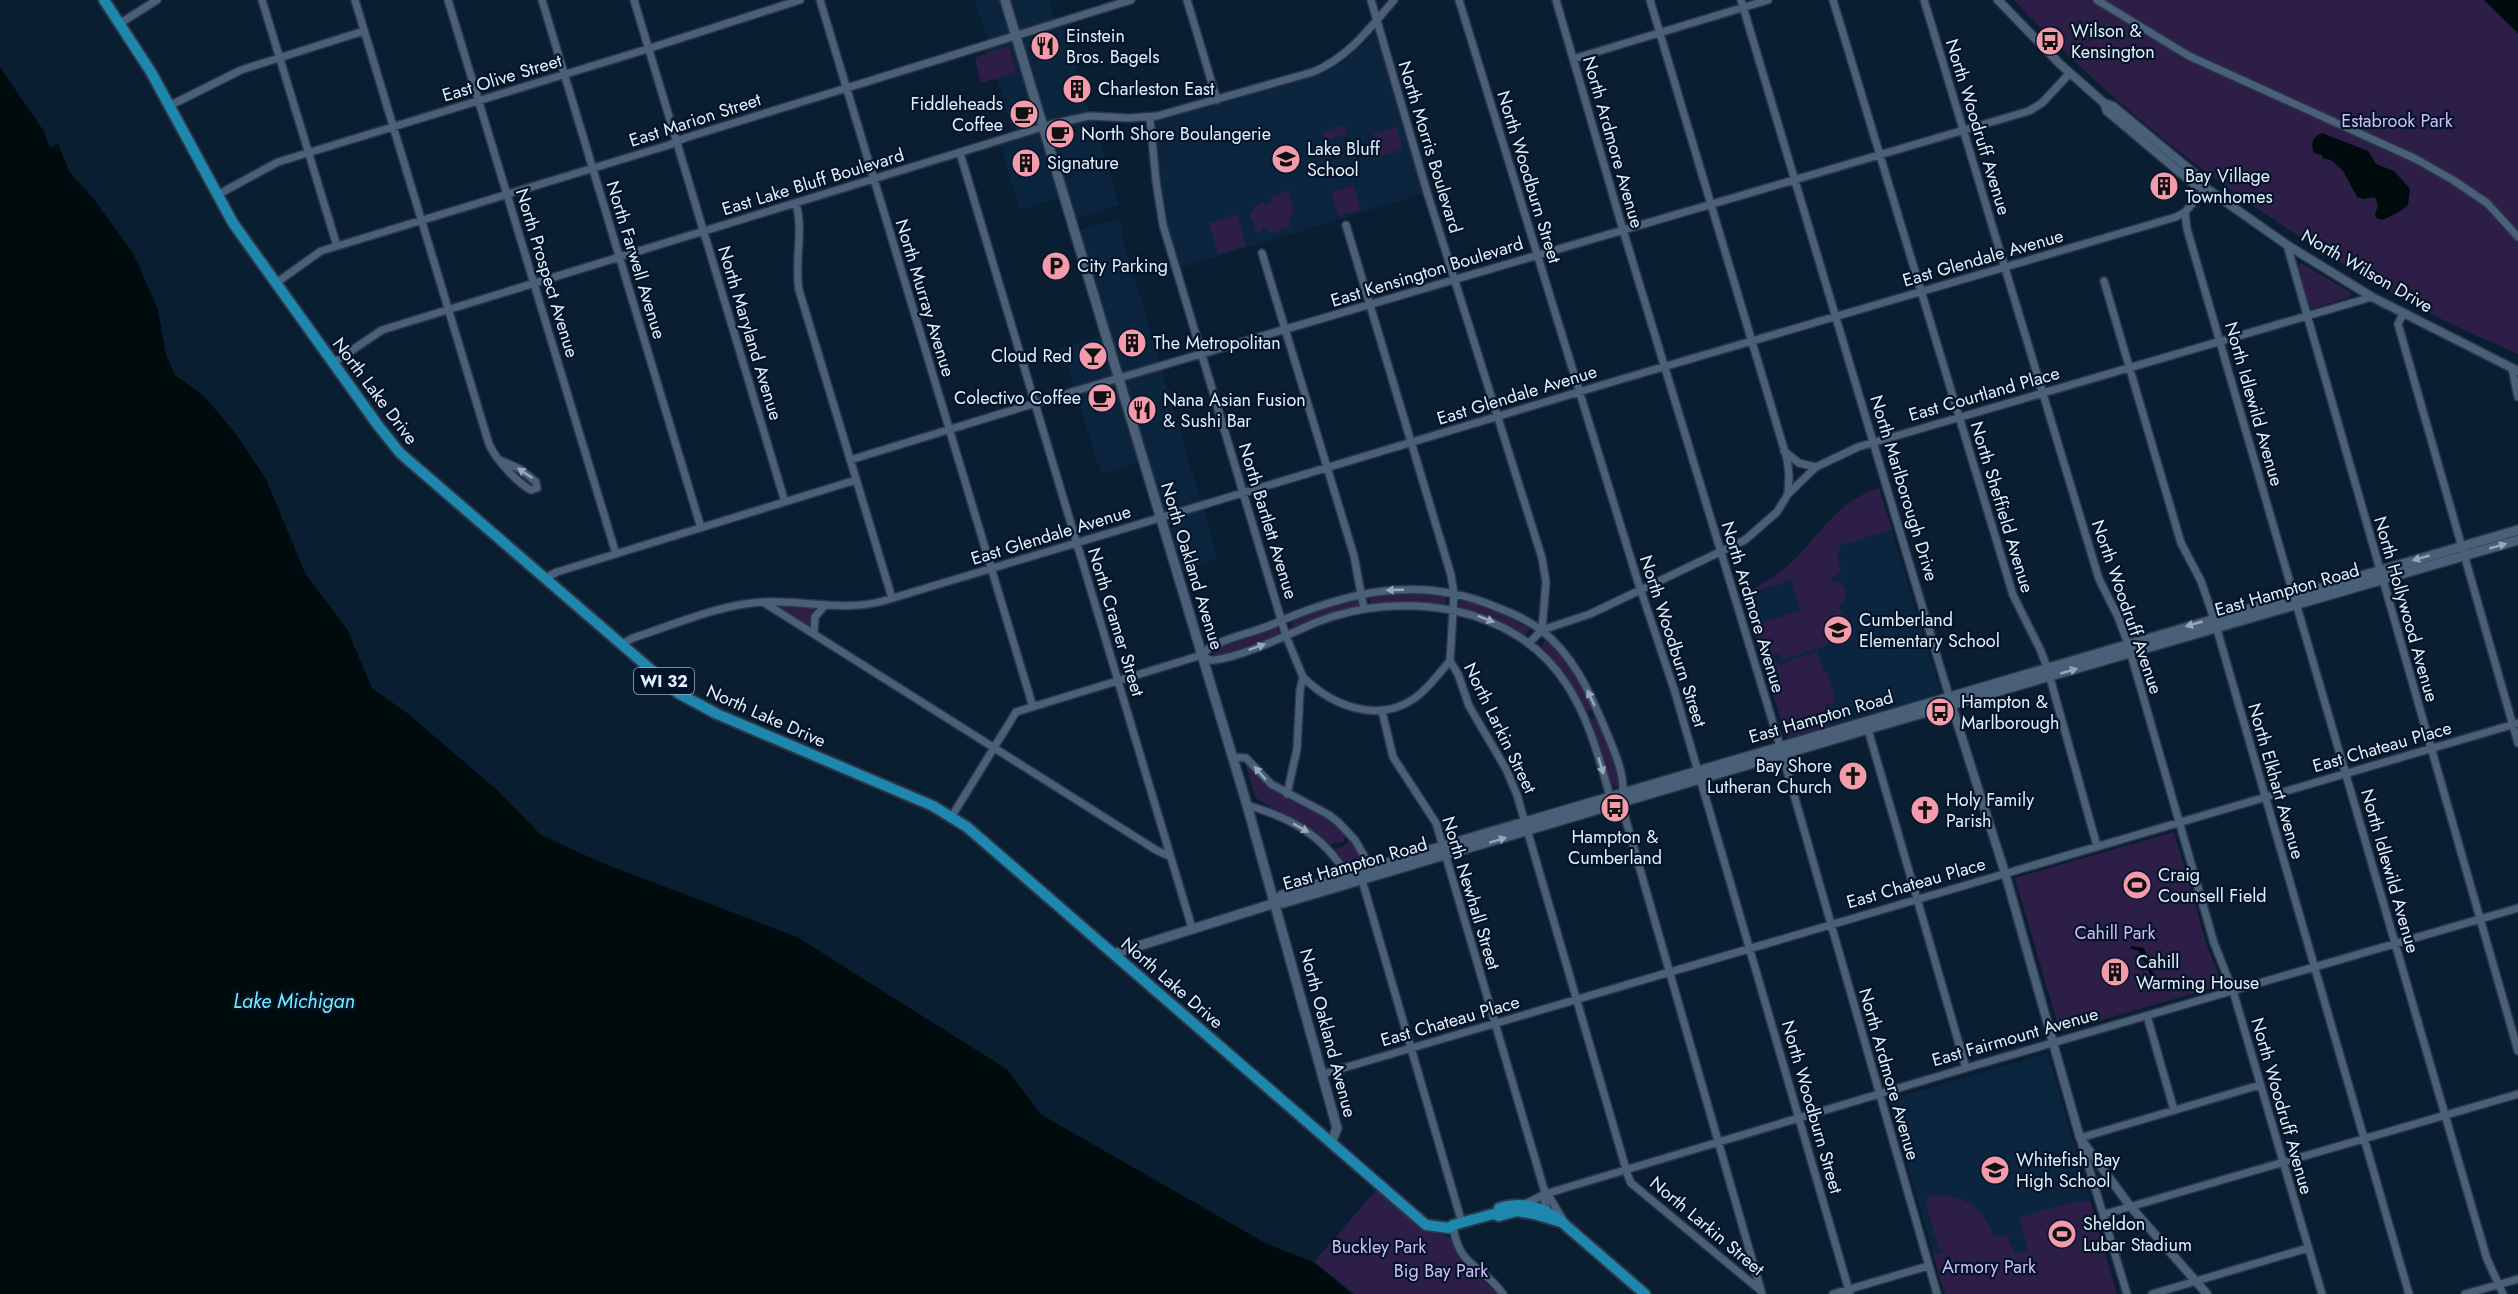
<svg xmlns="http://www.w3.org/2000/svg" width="2518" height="1294" font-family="Jost,sans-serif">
  <rect width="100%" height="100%" fill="#0a1e32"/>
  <path fill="#0c253f" d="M975,0h74l7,22 5,-1 30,95h3l25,89 -47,15 -8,-24 -44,14 -21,-69 15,-6 -17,-56 -3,1 -11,-35 5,-2z
    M1375,34l4,3 46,156 -245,75 -18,-64 -6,-82 163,-48 24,-12z
    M1121,219l2,20 95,320 -41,13 -33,-111 -43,13 -39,-126 44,-14 -31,-103z
    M1879,488l62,205 -154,46 -44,-145 24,-12 25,-20 49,-54 25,-16z
    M2048,1053l69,241h-172l-56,-194z"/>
  <path fill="#2d1e47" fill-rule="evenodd" d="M2014,0h470l34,33v321c-26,-12 -53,-23 -79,-36 -156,-82 -305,-188 -425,-318z
    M1009,46l7,26 -35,11 -6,-24 2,-2z
    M1345,125l3,9 -24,7 -2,-9z
    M1396,127l7,22 -24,8 -6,-23z
    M1354,185l7,25 -23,6 -6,-24z
    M1288,191l6,19 -5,9 1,8 -19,6 -7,-7 -5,7 -6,-5 2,-5 -4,-3 -1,-5 8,-11 6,-2 1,4 7,-5 -2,-4z
    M1234,215l4,2 8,29 -28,8 -9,-31z
    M2301,263l49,29 1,4 -38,13 -4,-1 -12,-41z
    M1879,488l13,41 -51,16 -4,9 4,17 -10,6 2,4 8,2 5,11 -2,10 -6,2c6,10 16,20 14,33l-9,6 -15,-3v3l-46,15 -3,-6 -6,1 2,6 4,1 -14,4 -22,-72c19,-9 37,-20 51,-34 29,-30 44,-58 85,-72zM1791,580l9,31 -39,12 -9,-31z
    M1421,593l25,4v7l-39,-3 -36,3 -3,-7z
    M1357,598l2,8 -67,22 -1,-7 23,-10z
    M1460,600l40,12 30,17 -5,6 -28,-15 -38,-13z
    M782,606l32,2 -4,16 -3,1 -25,-16z
    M1277,626l2,9 -64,22 -3,-8z
    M1546,640l24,26 23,40 -2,5 -5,-1 -21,-37 -24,-26z
    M1817,652l7,20h3l9,30 -11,3 4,21 -42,13 -22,-71z
    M1597,716l22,65 -2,7 -6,-4 -21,-64z
    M1245,762c11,6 19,21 30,29 26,18 47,19 71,44l-3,7 -14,2 -12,-11 -59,-33 -3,-4z
    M2174,832l34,117 15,36 -163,47 -45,-154z
    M1350,840l14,24 -11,-5 -2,9 -3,1 -14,-20 10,-3z
    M1378,1188l45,42 27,7 12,26 36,31h-143l-41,-32z
    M1941,1195c28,2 44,16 53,42l12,-3 9,20 13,-4 -9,-32 55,-17h16l27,93h-172l-12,-39 11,-4 -5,-3 -14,-46 5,-5z"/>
  <path fill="#000b0d" d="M2484,0h34v33z
    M0,67l43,63 7,18 8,-4 12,29 23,25 41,57 24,55 8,45 9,20 29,21 32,38 30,45 39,94 42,56 25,59 35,25 89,76 45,46 59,27 197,75 211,133 32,44 227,130 47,18 38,32h-1352z
    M2322,133l46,18 8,13 18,7 16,18 -2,16c-7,7 -17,11 -26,15l-6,-2 -1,-4 3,-8 -3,-9 -12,2 -6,-2 -14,-26 -12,-11 -9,-2v-3l-8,-2c-4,-10 -1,-17 8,-20z
    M2131,946l13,2 9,25 11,17 -7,-1 -18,-38 -8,-2z"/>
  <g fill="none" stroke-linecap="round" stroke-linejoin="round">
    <g stroke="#2d3547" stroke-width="10">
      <path id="minor" d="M262,0l75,246
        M355,0l134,444c6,14 28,39 42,46l6,-2 -1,-6 -16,-13 -18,-8
        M448,0l168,554
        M542,0l159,528
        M634,0l151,502
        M820,0l213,707
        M1187,0l30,100
        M1371,0l56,192 115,366 4,24 -4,48 -13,13
        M1459,0l179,582 36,107 176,605
        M1556,0l67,230 157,516 157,548
        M1650,0l137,459 2,16 -1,18
        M1741,0l208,696
        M1833,0l180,595 27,54 7,18 50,179
        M1924,0l175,579 19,38 10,27 86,299 19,48 89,303
        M2097,0l92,56 227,103 37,21 34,23 31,34
        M119,24l38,-24
        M1573,59l195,-59
        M169,106l72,-36 123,-39
        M1150,118l6,63 7,44 123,411 17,41 -3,13 -3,59 -10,45
        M960,153l232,775
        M217,195l61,-33 363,-111 159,-51
        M796,203c8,30 -2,58 3,87l93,308
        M2185,212l2,17 300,1030 16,35
        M1346,225l105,350 3,19 -4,67 8,13 11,32 37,63 11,26 111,381 3,7 129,107
        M2287,245l231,806
        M1262,253l92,303 10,53
        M2104,281l77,262 20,38 13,38 195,675
        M276,283l45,-32 348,-106 16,-7 446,-138
        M2403,314l-5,10 120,419
        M333,363l49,-33 670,-206 37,-8 41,2 27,-2 156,-44c36,-15 56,-43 81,-72
        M2512,368l6,29
        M1784,451l15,12 17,4
        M850,460l225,-69 954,-280 13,-8 28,-30
        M545,578l12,-6 299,-92
        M763,602l393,248 13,6
        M1542,630l48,-16 155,-74 32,-28 11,-18 28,-27 42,-20 514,-150
        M814,634l1,-17 10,-12
        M622,644l11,-6c40,-13 88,-34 130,-36 40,-2 81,10 120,-1l739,-222 554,-162 9,-5 21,-24
        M1202,655c4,3 7,6 12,5 29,-3 75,-26 103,-38 85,-33 199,-18 250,63 22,34 32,73 43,111l3,2
        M1303,677c29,29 75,47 112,21 14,-10 24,-25 35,-37
        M1382,711l11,46 43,66 110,373 -2,3 4,14
        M1867,726l99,342
        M1233,757l13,1 25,26 58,31 9,7 17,18 16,28 -3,3
        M1247,805c44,13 76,30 100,70l4,2
        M952,816l64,-104 186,-57c10,-15 51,-22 69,-30 75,-33 147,-51 225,-18 16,6 32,13 45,23 31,24 48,60 62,94 9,22 26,56 18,79l141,491
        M1362,880l100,343
        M2147,1016l27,94
        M1323,1074l1195,-351
        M1546,1196l4,2 15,25
        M1525,1204l20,-10 421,-126 552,-160
        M2105,1214l413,-120
        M1453,1225c5,43 29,39 50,69
        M1833,1294l95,-28
        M2127,1294l-47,-156 180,-53
        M2152,1294l156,-46
        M2465,1294l53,-15"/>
    </g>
    <g stroke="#2d3547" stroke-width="11">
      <path id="tertiary" d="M1998,0l63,65 43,38 3,8 88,74 11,3 81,57 85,52 146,74
        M2104,103l9,3 87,72 6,10
        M1950,700l55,173 75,265 50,68 77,88"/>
    </g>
    <g stroke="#2d3547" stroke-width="12">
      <path id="secondary" d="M1005,0l242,805 90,323 -6,15
        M1275,903l7,-8 161,-49 1075,-316
        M1113,954l162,-51h8l585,-174 650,-189"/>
    </g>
    <g stroke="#2d3547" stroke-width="14">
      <path id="primary" d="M104,0l47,72 82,151 144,201 23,29 278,240 39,21 216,92 34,21 459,398 23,3 4,-3 40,-11 6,2 18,-5 17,3 27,8
        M1499,1208c22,-6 37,-3 57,9l89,77"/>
    </g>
    <use href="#minor" stroke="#496078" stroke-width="7"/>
    <use href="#tertiary" stroke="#496078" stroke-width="8"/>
    <use href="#secondary" stroke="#496078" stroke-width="9"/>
    <use href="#primary" stroke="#1d87ad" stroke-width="10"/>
  </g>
  <defs><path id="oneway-solid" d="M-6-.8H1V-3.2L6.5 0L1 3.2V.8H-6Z" transform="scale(1.5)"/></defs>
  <g fill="#96a8bb">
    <use href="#oneway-solid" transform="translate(525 473) rotate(-146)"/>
    <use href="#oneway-solid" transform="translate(2498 546) rotate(-16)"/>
    <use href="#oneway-solid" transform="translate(2421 558) rotate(164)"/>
    <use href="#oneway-solid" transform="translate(1395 590) rotate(178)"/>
    <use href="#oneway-solid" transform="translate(1486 619) rotate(21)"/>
    <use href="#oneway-solid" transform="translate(2194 624) rotate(164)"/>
    <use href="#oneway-solid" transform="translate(1257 647) rotate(-20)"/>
    <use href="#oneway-solid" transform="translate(2069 671) rotate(-16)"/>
    <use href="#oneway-solid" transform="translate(1591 698) rotate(-115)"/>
    <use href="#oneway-solid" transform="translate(1601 766) rotate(73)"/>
    <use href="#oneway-solid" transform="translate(1260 773) rotate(-131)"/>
    <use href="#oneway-solid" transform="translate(1301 828) rotate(29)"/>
    <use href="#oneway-solid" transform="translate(1498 840) rotate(-17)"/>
  </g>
  <defs>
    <g id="bus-disc" transform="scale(1.5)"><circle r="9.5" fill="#f39aab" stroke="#031428"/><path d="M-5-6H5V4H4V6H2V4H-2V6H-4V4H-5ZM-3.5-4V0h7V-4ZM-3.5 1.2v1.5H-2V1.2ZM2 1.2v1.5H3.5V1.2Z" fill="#111"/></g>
    <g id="restaurant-disc" transform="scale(1.5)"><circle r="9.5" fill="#f39aab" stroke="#031428"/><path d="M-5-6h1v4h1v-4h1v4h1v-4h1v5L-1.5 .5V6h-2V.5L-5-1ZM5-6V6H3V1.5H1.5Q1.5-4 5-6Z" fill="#111"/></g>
    <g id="building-disc" transform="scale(1.5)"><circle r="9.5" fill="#f39aab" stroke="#031428"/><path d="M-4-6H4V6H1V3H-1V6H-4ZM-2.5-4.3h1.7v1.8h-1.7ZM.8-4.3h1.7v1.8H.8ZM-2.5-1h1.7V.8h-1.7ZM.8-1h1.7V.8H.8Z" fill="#111"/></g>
    <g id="cafe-disc" transform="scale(1.5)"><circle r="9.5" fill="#f39aab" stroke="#031428"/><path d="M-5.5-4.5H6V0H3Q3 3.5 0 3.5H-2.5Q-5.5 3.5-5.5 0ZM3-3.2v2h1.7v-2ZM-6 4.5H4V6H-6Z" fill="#111"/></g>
    <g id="school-disc" transform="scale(1.5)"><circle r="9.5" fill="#f39aab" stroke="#031428"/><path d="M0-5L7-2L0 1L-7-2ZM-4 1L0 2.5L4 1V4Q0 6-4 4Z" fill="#111"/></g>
    <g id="parking-disc" transform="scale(1.5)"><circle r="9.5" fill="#f39aab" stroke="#031428"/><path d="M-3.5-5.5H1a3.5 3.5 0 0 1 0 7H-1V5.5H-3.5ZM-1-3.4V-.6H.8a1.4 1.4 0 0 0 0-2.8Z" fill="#111"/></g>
    <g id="bar-disc" transform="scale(1.5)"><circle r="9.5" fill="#f39aab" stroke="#031428"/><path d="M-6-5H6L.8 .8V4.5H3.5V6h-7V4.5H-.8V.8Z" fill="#111"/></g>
    <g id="church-disc" transform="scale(1.5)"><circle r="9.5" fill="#f39aab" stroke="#031428"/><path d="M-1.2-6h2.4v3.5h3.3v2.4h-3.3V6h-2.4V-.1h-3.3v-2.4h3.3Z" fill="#111"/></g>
    <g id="stadium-disc" transform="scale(1.5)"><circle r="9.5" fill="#f39aab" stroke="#031428"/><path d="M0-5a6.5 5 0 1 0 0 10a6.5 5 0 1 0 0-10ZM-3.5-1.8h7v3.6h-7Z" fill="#111"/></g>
  </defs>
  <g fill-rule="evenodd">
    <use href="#bus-disc" x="2050" y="41"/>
    <use href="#restaurant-disc" x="1045" y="46"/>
    <use href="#building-disc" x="1077" y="89"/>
    <use href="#cafe-disc" x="1024" y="114"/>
    <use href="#cafe-disc" x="1060" y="134"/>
    <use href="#school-disc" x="1286" y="159"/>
    <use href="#building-disc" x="1026" y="163"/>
    <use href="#building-disc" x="2164" y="186"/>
    <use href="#parking-disc" x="1056" y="266"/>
    <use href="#building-disc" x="1132" y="343"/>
    <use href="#bar-disc" x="1093" y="356"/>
    <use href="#cafe-disc" x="1102" y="398"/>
    <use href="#restaurant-disc" x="1142" y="410"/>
    <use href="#school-disc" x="1838" y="630"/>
    <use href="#bus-disc" x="1940" y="712"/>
    <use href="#church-disc" x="1853" y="776"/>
    <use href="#bus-disc" x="1615" y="808"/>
    <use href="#church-disc" x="1925" y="810"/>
    <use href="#stadium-disc" x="2137" y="885"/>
    <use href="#building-disc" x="2115" y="972"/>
    <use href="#school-disc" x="1995" y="1170"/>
    <use href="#stadium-disc" x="2062" y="1234"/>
  </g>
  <g text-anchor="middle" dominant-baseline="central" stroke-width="4.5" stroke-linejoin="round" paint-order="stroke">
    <rect fill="#031428" stroke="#a0adbe" stroke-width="1.5" x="634" y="668" width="60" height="26" rx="4.5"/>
    <g font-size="16" font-weight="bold" fill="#e3effe">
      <text x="664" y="681">WI 32</text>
    </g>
    <g font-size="18" fill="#e3effe" stroke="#031428" text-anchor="start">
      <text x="2071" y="31">Wilson &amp;<tspan x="2071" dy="21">Kensington</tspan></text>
      <text x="1066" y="36">Einstein<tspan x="1066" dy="21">Bros. Bagels</tspan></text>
      <text x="1098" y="89">Charleston East</text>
      <text x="1003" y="104" text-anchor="end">Fiddleheads<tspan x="1003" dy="21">Coffee</tspan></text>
      <text x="1081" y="134">North Shore Boulangerie</text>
      <text x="1307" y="149">Lake Bluff<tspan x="1307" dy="21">School</tspan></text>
      <text x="1047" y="163">Signature</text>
      <text x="2185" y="176">Bay Village<tspan x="2185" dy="21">Townhomes</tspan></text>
      <text x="1077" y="266">City Parking</text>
      <text x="1153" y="343">The Metropolitan</text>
      <text x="1072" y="356" text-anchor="end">Cloud Red</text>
      <text x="1081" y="398" text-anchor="end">Colectivo Coffee</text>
      <text x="1163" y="400">Nana Asian Fusion<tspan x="1163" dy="21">&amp; Sushi Bar</tspan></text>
      <text x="1859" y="620">Cumberland<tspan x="1859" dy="21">Elementary School</tspan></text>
      <text x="1961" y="702">Hampton &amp;<tspan x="1961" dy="21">Marlborough</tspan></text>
      <text x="1832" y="766" text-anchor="end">Bay Shore<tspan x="1832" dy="21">Lutheran Church</tspan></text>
      <text x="1946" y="800">Holy Family<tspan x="1946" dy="21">Parish</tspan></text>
      <text x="1615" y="837" text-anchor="middle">Hampton &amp;<tspan x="1615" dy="21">Cumberland</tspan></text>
      <text x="2158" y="875">Craig<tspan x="2158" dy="21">Counsell Field</tspan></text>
      <text x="2136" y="962">Cahill<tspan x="2136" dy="21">Warming House</tspan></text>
      <text x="2016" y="1160">Whitefish Bay<tspan x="2016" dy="21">High School</tspan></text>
      <text x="2083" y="1224">Sheldon<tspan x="2083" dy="21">Lubar Stadium</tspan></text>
    </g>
    <g font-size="18" fill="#e3effe" stroke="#031428">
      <text transform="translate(502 78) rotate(-17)">East Olive Street</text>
      <text transform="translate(695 120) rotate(-18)">East Marion Street</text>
      <text transform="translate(1978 127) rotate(73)">North Woodruff Avenue</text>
      <text transform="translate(1613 142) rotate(74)">North Ardmore Avenue</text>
      <text transform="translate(1430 147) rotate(73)">North Morris Boulevard</text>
      <text transform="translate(1529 177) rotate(73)">North Woodburn Street</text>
      <text transform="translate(813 182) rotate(-17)">East Lake Bluff Boulevard</text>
      <text transform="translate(1983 258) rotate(-16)">East Glendale Avenue</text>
      <text transform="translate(636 260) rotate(73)">North Farwell Avenue</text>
      <text transform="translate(2367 271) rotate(30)">North Wilson Drive</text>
      <text transform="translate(1427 272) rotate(-17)">East Kensington Boulevard</text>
      <text transform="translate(547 273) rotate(73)">North Prospect Avenue</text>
      <text transform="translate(925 298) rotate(73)">North Murray Avenue</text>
      <text transform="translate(750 333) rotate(73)">North Maryland Avenue</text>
      <text transform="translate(375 391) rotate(53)">North Lake Drive</text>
      <text transform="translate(1984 394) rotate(-16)">East Courtland Place</text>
      <text transform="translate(1517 395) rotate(-17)">East Glendale Avenue</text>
      <text transform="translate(2254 404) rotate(74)">North Idlewild Avenue</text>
      <text transform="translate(1904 488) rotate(73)">North Marlborough Drive</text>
      <text transform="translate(2002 507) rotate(73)">North Sheffield Avenue</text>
      <text transform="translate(1268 521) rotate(73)">North Bartlett Avenue</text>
      <text transform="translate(1051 535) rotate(-17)">East Glendale Avenue</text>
      <text transform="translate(1192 566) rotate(73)">North Oakland Avenue</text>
      <text transform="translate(2287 590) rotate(-16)">East Hampton Road</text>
      <text transform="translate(1753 607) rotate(73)">North Ardmore Avenue</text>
      <text transform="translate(2127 607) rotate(71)">North Woodruff Avenue</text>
      <text transform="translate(2406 609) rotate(74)">North Hollywood Avenue</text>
      <text transform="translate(1116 622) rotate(73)">North Cramer Street</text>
      <text transform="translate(1673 641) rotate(72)">North Woodburn Street</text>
      <text transform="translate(766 716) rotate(24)">North Lake Drive</text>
      <text transform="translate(1821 717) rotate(-16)">East Hampton Road</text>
      <text transform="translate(1500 728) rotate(64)">North Larkin Street</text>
      <text transform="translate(2382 747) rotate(-16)">East Chateau Place</text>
      <text transform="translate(2276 781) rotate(74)">North Elkhart Avenue</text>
      <text transform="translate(1355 864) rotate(-16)">East Hampton Road</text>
      <text transform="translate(2390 871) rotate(74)">North Idlewild Avenue</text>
      <text transform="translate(1916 883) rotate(-16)">East Chateau Place</text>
      <text transform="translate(1471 893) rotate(73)">North Newhall Street</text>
      <text transform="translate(1172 983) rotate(41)">North Lake Drive</text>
      <text transform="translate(1450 1021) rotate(-16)">East Chateau Place</text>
      <text transform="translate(1328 1033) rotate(75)">North Oakland Avenue</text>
      <text transform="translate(2015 1037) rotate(-16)">East Fairmount Avenue</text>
      <text transform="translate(1889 1074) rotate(74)">North Ardmore Avenue</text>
      <text transform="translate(2282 1106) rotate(74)">North Woodruff Avenue</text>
      <text transform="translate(1812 1107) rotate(74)">North Woodburn Street</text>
      <text transform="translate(1707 1226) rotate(40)">North Larkin Street</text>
    </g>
    <g font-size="18" fill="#d0befb" stroke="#031428">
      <text x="2397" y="121">Estabrook Park</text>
      <text x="2115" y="933">Cahill Park</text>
      <text x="1379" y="1247">Buckley Park</text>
      <text x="1989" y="1267">Armory Park</text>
      <text x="1441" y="1271">Big Bay Park</text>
    </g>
    <g font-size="20" font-style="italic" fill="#70effe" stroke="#031428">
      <text x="294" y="1001">Lake Michigan</text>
    </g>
  </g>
</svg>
